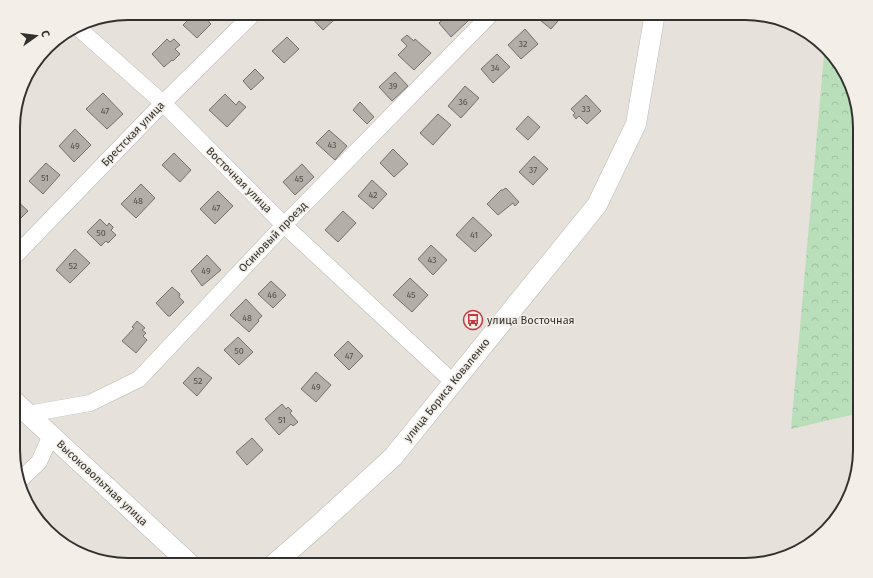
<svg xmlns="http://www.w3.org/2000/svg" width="873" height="578" font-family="'Fira Sans',sans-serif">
  <defs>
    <pattern id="forest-crowns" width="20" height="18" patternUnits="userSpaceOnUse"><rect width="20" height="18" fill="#b8deba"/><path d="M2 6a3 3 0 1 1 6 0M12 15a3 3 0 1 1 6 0" fill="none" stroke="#9fbfa0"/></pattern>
  </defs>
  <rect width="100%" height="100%" fill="#e6e2db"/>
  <path fill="url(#forest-crowns)" d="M824,55l8,2 13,14 15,49v293l-69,16z"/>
  <path fill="#b3aea8" stroke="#75706b" d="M195,13h6l10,11 -14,14 -14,-13z
    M307,13h25l1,1 -2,1 4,4 -12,11z
    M450,13h10l8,8 -17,16 -12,-14z
    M538,13h27l-14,16 -16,-13z
    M525,29l13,15 -17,15 -13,-14z
    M407,35l7,6 1,-2 16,14 -17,17 -16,-15 9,-9 -6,-6z
    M287,37l12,12 -15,14 -12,-12z
    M167,39l3,3 4,-3 6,6 -5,4 5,5 -7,7 -1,-1 -8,7 -12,-13z
    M51,42l3,4 -14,13v-1z
    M497,54l13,13 -17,16 -12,-14z
    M255,69l9,9 -13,12 -8,-9z
    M395,72l13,14 -16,15 -13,-14z
    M465,86l14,12 -18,20 -13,-12z
    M103,93l20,21 -16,15 -21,-20z
    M225,94l11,11 3,-4 7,6 -19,20 -18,-17z
    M586,95l15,16 -14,13 -8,-8 -3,3 -3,-4 2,-2 -4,-4z
    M360,102l14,15 -7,7 -14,-14z
    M438,114l13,11 -18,20 -13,-12z
    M528,116l12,11 -12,13 -12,-11z
    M75,129l16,16 -17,17 -15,-16z
    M329,130l18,16 -12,14 -19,-17z
    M393,149l15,15 -14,13 -14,-14z
    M174,153l17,17 -11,12 -18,-17z
    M534,156l14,13 -15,16 -14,-13z
    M46,163l14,12 -17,19 -14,-13z
    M302,164l12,13 -19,18 -12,-13z
    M372,180l15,14 -14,15 -15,-13z
    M141,184l14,14 -19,20 -15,-14z
    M506,188l13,14 -4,4 -2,-3 -15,12 -11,-11 14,-14h2z
    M218,191l15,15 -18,18 -15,-15z
    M14,198l14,13 -14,14z
    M343,211l13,12 -18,19 -13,-12z
    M473,217l19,18 -17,17 -19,-17z
    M100,219l7,7 2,-3 4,4v1l-2,2 5,5 -8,8 -2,-2 -5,5 -14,-14z
    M431,245l16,15 -14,15 -15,-16z
    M75,249l15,14 -20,20 -14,-13z
    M207,255l14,15 -19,16 -11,-15z
    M410,278l18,17 -16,17 -19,-17z
    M271,281l15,14 -13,13 -15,-14z
    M172,287l8,7 -1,3 5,5 -14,14h-2l-12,-13z
    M246,299l16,17 -4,4 1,1 -10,11 -19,-17z
    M137,321l8,7 -3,2 4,3 -3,3 4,4 -11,13 -14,-12 12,-13 -2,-1z
    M238,337l15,15 -14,13 -15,-15z
    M348,341l15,15 -14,14 -15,-15z
    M198,367l14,11 -15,18 -14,-13z
    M316,372l15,13 -15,17 -15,-13z
    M282,404l4,5 2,-2 4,4 -2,2 8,9 -5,4 -2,-2 -12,11 -14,-16z
    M252,438l11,12 -16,15 -11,-13z
    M30,506l10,11 -1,2 -10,-11z"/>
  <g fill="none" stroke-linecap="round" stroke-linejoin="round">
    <g stroke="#bbb8b1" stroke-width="17">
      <path id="minor" d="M76,26l87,77 121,122 170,158
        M14,257l149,-154 91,-90
        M28,414l62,-11 49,-24 145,-154 208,-212
        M19,481l20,-19 12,-27"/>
    </g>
    <g stroke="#bbb8b1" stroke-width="21">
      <path id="tertiary" d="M14,401l177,164
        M273,565l47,-41 73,-67 204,-252 39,-81 19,-111"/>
    </g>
    <use href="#minor" stroke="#fff" stroke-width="16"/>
    <use href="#tertiary" stroke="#fff" stroke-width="20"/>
  </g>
  <defs>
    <g id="bus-ring" transform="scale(1)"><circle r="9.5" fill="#f3efe8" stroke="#c73840" stroke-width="1.5"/><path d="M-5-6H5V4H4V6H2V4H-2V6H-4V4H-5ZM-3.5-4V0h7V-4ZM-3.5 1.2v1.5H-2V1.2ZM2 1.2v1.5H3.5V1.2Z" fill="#c73840"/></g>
  </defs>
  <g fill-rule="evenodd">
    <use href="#bus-ring" x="473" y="320"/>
  </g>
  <g text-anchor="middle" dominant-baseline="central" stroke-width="3" stroke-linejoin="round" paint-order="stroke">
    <g font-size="9" fill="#52504c">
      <text x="523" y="44">32</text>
      <text x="495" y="68">34</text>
      <text x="393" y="86">39</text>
      <text x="463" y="102">36</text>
      <text x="586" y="109">33</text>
      <text x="105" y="111">47</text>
      <text x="332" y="145">43</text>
      <text x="75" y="146">49</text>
      <text x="533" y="170">37</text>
      <text x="45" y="178">51</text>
      <text x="299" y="179">45</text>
      <text x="373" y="195">42</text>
      <text x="138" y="201">48</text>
      <text x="216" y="208">47</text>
      <text x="101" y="233">50</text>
      <text x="474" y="235">41</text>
      <text x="432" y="260">43</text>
      <text x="73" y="266">52</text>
      <text x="206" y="271">49</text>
      <text x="272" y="295">46</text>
      <text x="411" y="295">45</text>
      <text x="247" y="318">48</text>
      <text x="239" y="351">50</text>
      <text x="349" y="356">47</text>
      <text x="198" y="381">52</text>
      <text x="316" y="387">49</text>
      <text x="282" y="420">51</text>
    </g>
    <g font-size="11" fill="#32312e" stroke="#f3efe8">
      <text transform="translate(133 134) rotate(-46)">Брестская улица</text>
      <text transform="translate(239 180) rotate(45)">Восточная улица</text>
      <text transform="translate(273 237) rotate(-46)">Осиновый проезд</text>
      <text transform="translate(447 390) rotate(-51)">улица Бориса Коваленко</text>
      <text transform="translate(102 483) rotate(43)">Высоковольтная улица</text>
    </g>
    <g font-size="11" fill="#32312e" stroke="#f3efe8" text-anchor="start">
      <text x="487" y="320">улица Восточная</text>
    </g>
  </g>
  <path d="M0 0H873V578H0ZM128 20H745A108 108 0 0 1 853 128V450A108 108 0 0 1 745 558H128A108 108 0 0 1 20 450V128A108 108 0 0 1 128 20Z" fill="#f3efe8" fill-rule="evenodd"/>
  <path fill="none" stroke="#32312e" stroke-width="2" d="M128 20H745A108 108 0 0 1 853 128V450A108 108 0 0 1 745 558H128A108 108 0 0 1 20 450V128A108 108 0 0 1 128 20Z"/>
  <g transform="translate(36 36) rotate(76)" stroke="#f3efe8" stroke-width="3" paint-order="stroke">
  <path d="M0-3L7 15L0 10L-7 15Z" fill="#32312e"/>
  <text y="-6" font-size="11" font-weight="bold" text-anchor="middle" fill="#32312e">С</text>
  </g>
</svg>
